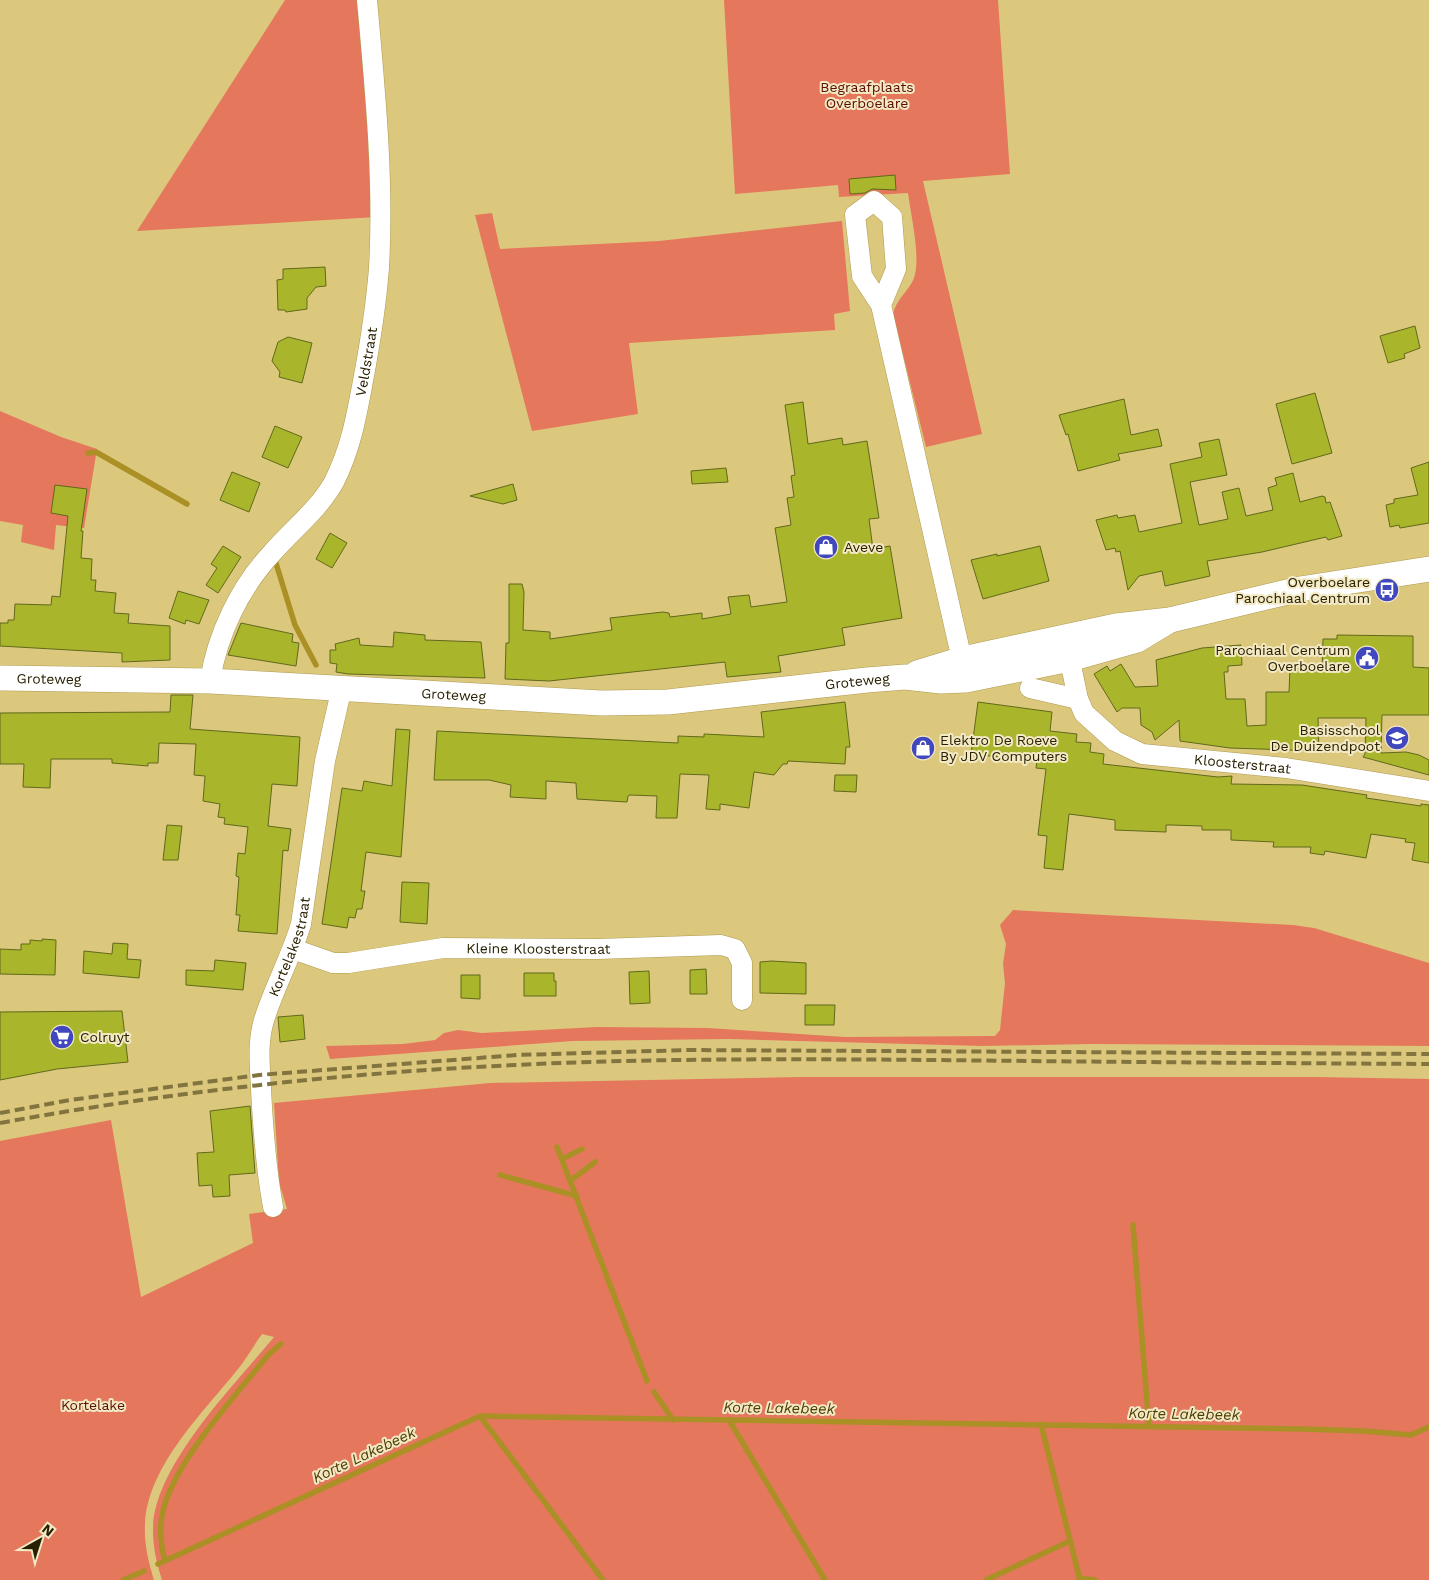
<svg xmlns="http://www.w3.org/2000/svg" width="1429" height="1580" font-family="'Work Sans',sans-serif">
  <rect width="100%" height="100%" fill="#dcc87d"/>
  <path fill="#e5775d" d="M285,0h79l13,217 -240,14z
    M724,0h274l12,174 -87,7 59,253 -56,13 -33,-133c3,-15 16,-23 21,-36 7,-21 -3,-62 -6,-85l-69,4 -1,-12 -103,9z
    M492,213l8,36 159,-8 183,-20 8,90 -16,3 1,16 -206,13 9,71 -106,17 -57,-216z
    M0,411l61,26 36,12 -13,79 -28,-3 -2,25 -33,-8 2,-17 -23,-4z
    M1013,910l280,15 21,3 115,35v83l-339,-2 -107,2 -254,-7 -156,2 -243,18 -4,-13 77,-2 32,-4 9,-7 14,-3 24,3 114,-6 112,1 137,9 150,-1 5,-6 5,-47 -2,-19 3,-20 -6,-19z
    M801,1077h515l113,2v501h-1267c-5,-16 -9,-32 -9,-49 -1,-64 82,-146 121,-194l-12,-3c-8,11 -15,24 -24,35 -34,43 -90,96 -93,155 -1,19 3,37 9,56h-154v-439l111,-21 30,177 112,-54 -4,-29 38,-5 -8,-27 -5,-79 216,-20z"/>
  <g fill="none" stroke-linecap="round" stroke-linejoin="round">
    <path stroke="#aa9025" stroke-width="5.5" d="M88,453l8,-1 91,52
      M275,560l20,65 21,40
      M557,1147l90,234
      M562,1159l20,-10
      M500,1175l77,21
      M570,1181l25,-19
      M1133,1225l16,202
      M654,1392l19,28
      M480,1416l123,164
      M729,1420l96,160
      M1041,1424l39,156
      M165,1561c-4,-15 -6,-29 -3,-45 8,-50 75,-122 107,-162l12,-10
      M158,1564l322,-148 823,13 61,2 47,4 18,-8
      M1079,1578l16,2
      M123,1580l21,-9
      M986,1580l84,-39"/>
  </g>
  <path fill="#a9b62b" stroke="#61681c" d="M895,175l1,15 -24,-1 -7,4 -15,1 -1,-15z
    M325,267l1,19 -10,1 -9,11v11l-21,3 -1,-2h-7l-1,-30 6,-1v-10z
    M1415,326l5,22 -16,6 1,4 -17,5 -8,-27z
    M288,337l24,6 -10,40 -23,-6 1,-5 -8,-11 6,-19z
    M1315,393l17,60 -40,11 -16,-60z
    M1124,399l7,36 27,-6 4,17 -44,8 2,6 -42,11 -10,-37 -2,1 -7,-20z
    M803,402l5,42 34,-6 1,7 24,-4 12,77 -10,1 4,30 17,-3 12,72 -60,10 3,17 -67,11 3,16 -54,5 -2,-15 -176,19 -44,-2 1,-36h3v-59h13l2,8 -1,38 27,2v7l62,-9 -2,-12 53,-6 6,1 1,4 32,-4v6l29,-5 -3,-17 21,-2 2,12 36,-5 -12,-74 16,-3 -4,-27 7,-1 -3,-21 4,-1 -10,-70z
    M275,426l27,11 -14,31 -26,-11z
    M1219,439l8,36 -37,7 9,43 29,-6 -6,-27 17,-4 7,28 27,-6 -5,-22 9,-3 -2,-7 18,-5 7,29 22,-6 3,1 1,6 4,-1 12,34 -14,4 -2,-3 -64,15 -55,9 3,15 -45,10 -3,-15 -23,5 -11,14 -8,-39 -4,1 -1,-4 -9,2 -10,-30 21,-5 1,3 17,-3 4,17 43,-9 -12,-59 32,-7 -3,-14z
    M1429,462v61l-29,5 -1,-3 -9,2 -4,-22 8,-2v-4l24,-4 -7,-27z
    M726,468l2,14 -36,2 -1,-13z
    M232,472l28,11 -11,29 -29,-12z
    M513,484l4,16 -14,4 -33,-8z
    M55,485l32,4 -6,42h2l-2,27 11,1 -1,21h5l-1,11 21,2 -2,20 15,1 -1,9 42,3v34l-48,2v-9l-122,-7v-23h8v-3h6l1,-16 36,1 1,-9 8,1 8,-81 -17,-3z
    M330,533l17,10 -15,25 -16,-9z
    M223,546l18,11 -23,36 -12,-8 11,-17 -6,-4z
    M1040,546l9,35 -66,18 -12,-39 26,-6v2z
    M178,591l31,9 -10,24 -13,-4 -1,4 -16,-6z
    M241,623l52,11 -1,8 7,1 -3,23 -68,-11z
    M394,632l31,3v5l56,2 4,36 -137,-4 -12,-2 1,-8 -7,-1v-13h6l-1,-6 24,-6 1,7 33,2z
    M1337,635l76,1v31l16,1v47h-47l-1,38 25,-1 13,3 10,5v15l-66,-18 2,-3 1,-36h-48l1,33 -89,-3 -50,-7 -1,-21 -24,20 -3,-8 -11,-7 -1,-17h-18l-5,4 -23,-38 13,-8 3,5 11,-7 14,23 23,-1 -2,-26 46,-12 39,-3 1,20 -14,1v6h-4l2,27h19l2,27 19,-1v-33h23l1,-24 32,3 1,-32h14z
    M171,695h22l-3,34 110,8 -3,49 -25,-2 -4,42 23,3 -3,22 -5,-1 -6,84 -39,-3 2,-16h-4l3,-38 -3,-1 2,-23 7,1 3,-27 -24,-3 1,-6 -7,-1 2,-13 -17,-3 2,-25 -11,-1 2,-31 -37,-1 -1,20h-10v3l-36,-3v-4h-61l-1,29 -27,-1 1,-23h-24v-51l170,-1z
    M845,702l5,45h-4l-1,17 -57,-3 -1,3h-4l-9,11 -20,-3 -5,36 -29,-4v6l-14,-1 3,-34 -29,-1 -3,44h-21l1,-22 -27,-1 -2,1 -1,6 -50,-3 -1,-16 -30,-2v18l-36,-2 1,-12 -22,-5h-55l3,-49 241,12v-7l26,1v-3l60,3 -3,-25z
    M978,702l74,10 -2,19 27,3 -1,8 15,1 -1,9 14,2 -1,10 115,13 14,-1 -1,8 71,1 65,10 -1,3 55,8v-2l8,1v58l-17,-3 3,-17 -10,-1 1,-3 -35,-5 -5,24 -41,-7 -1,4 -14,-2 1,-6h-38l1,-5 -43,-2v-10h-29v-4l-31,-1h-5v7l-51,-2v-10l-46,-6 -6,56 -19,-2 3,-32 -9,-1 8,-66 -10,-1 1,-7 -66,-7z
    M396,729l14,1 -9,127 -35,-5 -5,39h4l-3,18h-5l-2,9 -6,-1 -2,11 -25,-4 20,-136 20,3 2,-10 28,5z
    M835,775h22l-1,17 -22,-1z
    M167,825l15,1 -4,34h-15z
    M402,882l27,1 -2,41 -27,-2z
    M42,939l14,1 -1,35 -55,-1v-25l21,1v-6h9v-4l12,1z
    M113,943l15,1 -1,15 14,1 -2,18 -56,-5 1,-22 28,3z
    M215,960l31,3 -3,27 -57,-5v-15l28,1z
    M772,961l34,2v31l-46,-1v-31z
    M706,969l1,25h-17v-24z
    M649,971l1,32 -20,1 -1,-32z
    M524,973h30v8h2v15h-32z
    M461,975h19v24l-19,-1z
    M805,1005h30l-1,20h-29z
    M122,1011l6,51 -71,7 -57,11v-68z
    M303,1015l2,24 -25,3 -2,-25z
    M250,1106l5,67 -26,2 1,21 -17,1 -1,-12 -13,1 -2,-33 17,-1 -4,-41z"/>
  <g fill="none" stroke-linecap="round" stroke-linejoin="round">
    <g stroke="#ae9a50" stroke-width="21">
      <g id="minor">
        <path d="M881,305l-19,-29 -7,-61 19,-14 18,16 4,52 -15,36 84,368"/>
        <path id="s1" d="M1067,646l11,53 6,14 31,28 27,13 144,14 143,23"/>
        <path id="s2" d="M210,681c7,-46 30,-94 62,-128 20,-23 47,-44 62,-71 17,-34 22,-64 29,-101 7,-37 13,-75 16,-113 5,-89 -4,-179 -12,-268"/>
        <path d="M1030,688l48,11"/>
        <path id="s3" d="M293,949l40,14h15l95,-15 154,1 124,-4 14,4 7,14v37"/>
        <path id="s4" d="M273,1207c-7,-39 -10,-78 -12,-118 -1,-23 -4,-46 3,-69 10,-32 27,-63 37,-96l24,-163 17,-74"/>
      </g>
    </g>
    <g stroke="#ae9a50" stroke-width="26">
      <g id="major">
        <path d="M917,673l46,-14 153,-33 54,-6 130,-31 129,-20"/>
        <path id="s5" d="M0,678l210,3 391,22 67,-1 199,-22 38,-3 36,4 25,-1 104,-21 67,-19 33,-20"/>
      </g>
    </g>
    <use href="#minor" stroke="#fff" stroke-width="20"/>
    <use href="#major" stroke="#fff" stroke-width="25"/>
    <path stroke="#82743f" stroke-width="4" stroke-dasharray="10 5" stroke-linecap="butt" d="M0,1113l70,-13 189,-25 258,-20 171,-5 741,4
      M0,1123c170,-31 342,-50 515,-58 141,-7 283,-6 424,-5 164,2 327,3 490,4"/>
  </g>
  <defs>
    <g id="shop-disc" transform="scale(1.25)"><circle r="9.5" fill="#4147bc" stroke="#f3e9c5"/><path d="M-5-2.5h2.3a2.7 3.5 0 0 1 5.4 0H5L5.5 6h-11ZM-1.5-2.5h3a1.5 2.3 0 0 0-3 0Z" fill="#fff"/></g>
    <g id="bus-disc" transform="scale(1.25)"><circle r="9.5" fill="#4147bc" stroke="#f3e9c5"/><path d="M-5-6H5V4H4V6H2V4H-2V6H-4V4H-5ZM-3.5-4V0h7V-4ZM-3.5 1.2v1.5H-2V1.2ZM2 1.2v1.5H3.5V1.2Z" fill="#fff"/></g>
    <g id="civic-disc" transform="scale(1.25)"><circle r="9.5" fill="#4147bc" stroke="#f3e9c5"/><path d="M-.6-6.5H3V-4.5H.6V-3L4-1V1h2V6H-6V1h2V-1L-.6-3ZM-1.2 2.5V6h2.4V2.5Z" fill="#fff"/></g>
    <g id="school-disc" transform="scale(1.25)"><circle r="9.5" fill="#4147bc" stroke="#f3e9c5"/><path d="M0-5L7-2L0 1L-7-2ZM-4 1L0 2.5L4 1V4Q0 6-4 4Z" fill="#fff"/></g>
    <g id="supermarket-disc" transform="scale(1.25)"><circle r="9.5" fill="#4147bc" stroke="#f3e9c5"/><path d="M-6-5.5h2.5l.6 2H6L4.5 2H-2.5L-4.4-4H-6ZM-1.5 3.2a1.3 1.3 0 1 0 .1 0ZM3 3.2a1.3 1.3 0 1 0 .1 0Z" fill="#fff"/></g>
  </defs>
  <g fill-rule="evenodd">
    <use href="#shop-disc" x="826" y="547"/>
    <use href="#bus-disc" x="1387" y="590"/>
    <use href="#civic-disc" x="1367" y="658"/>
    <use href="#school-disc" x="1397" y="738"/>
    <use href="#shop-disc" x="923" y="748"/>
    <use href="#supermarket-disc" x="62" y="1037"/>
  </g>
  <g text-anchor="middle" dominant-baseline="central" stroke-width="4" stroke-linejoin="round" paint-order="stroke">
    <g font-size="14" fill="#5a0f00" stroke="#f3e9c5">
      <text x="867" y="87">Begraafplaats<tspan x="867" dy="16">Overboelare</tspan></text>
      <text x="93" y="1405">Kortelake</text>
    </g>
    <g font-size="14" fill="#282001" stroke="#f3e9c5">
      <text stroke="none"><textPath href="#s2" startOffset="364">Veldstraat</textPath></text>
      <text stroke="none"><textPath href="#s5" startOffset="49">Groteweg</textPath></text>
      <text stroke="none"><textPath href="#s5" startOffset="859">Groteweg</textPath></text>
      <text stroke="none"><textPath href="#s5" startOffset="454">Groteweg</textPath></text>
      <text stroke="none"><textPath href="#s1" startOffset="242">Kloosterstraat</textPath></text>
      <text stroke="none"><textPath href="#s4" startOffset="266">Kortelakestraat</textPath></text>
      <text stroke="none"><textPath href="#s3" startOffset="249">Kleine Kloosterstraat</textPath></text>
    </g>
    <g font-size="14" fill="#282001" stroke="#f3e9c5" text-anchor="start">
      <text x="844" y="547">Aveve</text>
      <text x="1370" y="582" text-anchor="end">Overboelare<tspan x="1370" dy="16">Parochiaal Centrum</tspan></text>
      <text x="1350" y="650" text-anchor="end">Parochiaal Centrum<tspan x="1350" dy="16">Overboelare</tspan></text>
      <text x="1380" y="730" text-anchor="end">Basisschool<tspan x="1380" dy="16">De Duizendpoot</tspan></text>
      <text x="940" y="740">Elektro De Roeve<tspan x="940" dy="16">By JDV Computers</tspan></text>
      <text x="80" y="1037">Colruyt</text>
    </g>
    <g font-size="15" font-style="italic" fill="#4d3f04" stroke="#f3e9c5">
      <text transform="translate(779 1408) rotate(1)">Korte Lakebeek</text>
      <text transform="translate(1184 1414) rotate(1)">Korte Lakebeek</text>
      <text transform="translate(364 1455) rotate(-25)">Korte Lakebeek</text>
    </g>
  </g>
  <g transform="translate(40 1540) rotate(39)" stroke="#f3e9c5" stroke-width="4" paint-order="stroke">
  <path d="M0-4L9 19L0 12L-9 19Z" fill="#282001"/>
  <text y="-8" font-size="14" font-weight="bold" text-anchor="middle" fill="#282001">N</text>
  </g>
</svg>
